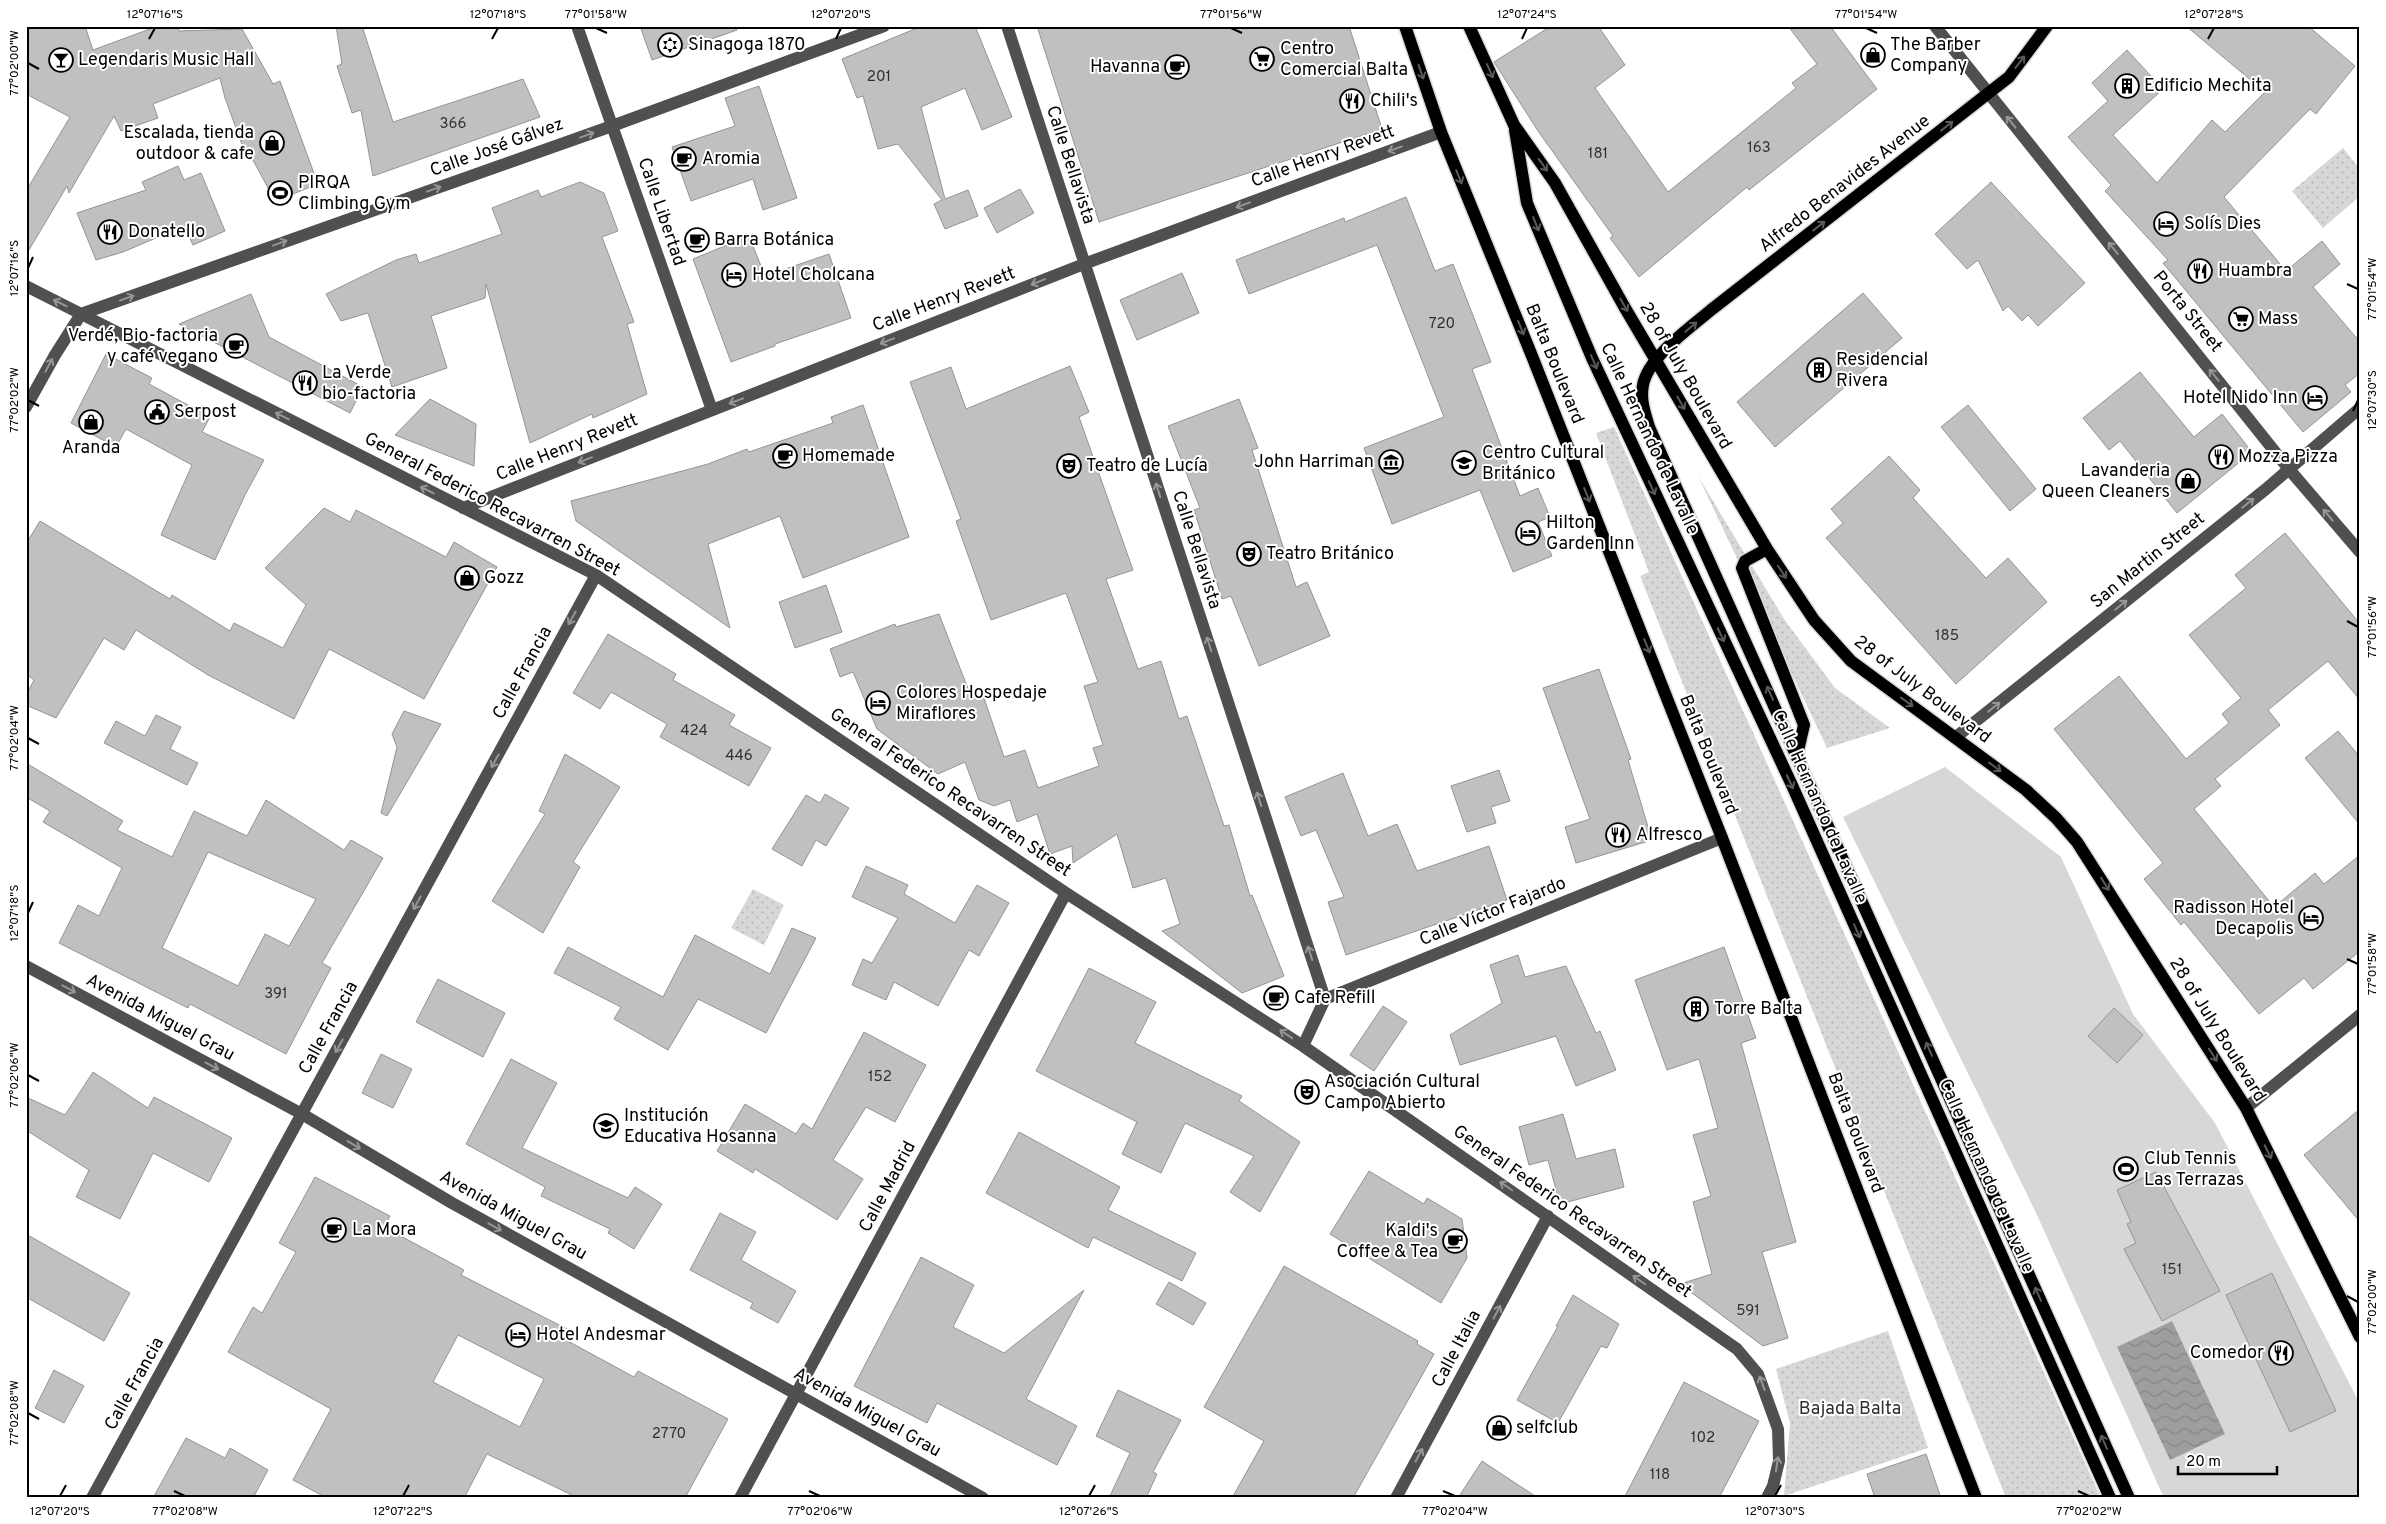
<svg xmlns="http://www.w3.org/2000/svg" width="2386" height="1524" font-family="Overpass,sans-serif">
  <defs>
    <pattern id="grass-dots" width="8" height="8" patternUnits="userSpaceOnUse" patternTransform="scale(1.25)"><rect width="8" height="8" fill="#d7d7d7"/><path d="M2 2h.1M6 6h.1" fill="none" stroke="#b7b7b7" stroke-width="1.8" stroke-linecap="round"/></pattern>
    <pattern id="water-waves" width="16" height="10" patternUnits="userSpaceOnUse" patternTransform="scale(1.25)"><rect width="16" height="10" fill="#9e9e9e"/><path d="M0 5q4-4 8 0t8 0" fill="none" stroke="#868686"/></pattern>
  </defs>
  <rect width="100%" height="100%" fill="#fff"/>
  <path fill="url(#grass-dots)" d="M2343,148l17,21v27l-37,32 -31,-37z
    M1614,427l487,1071h-95l-366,-922 9,-4 -53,-139z
    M1698,476l86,143 51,69 55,40 -63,20z
    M753,889l31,16 -20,40 -33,-17z
    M1888,1331l40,117 -144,48 6,-73 -14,-54z"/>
  <path fill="#d7d7d7" d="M1945,767l116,90 72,157 82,109 145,281v94h-196l-127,-283 -194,-398z"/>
  <path fill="url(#water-waves)" d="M2172,1321l53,113 -55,26 -53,-113z"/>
  <path fill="#c0c0c0" stroke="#949494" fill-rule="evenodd" d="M26,26h59l8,24 65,-24h19l2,5 63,-2 31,55 7,-3 38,103 -43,17 -28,-52 -3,1 -19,-52 -5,-20 -67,26 5,14 -37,13 -7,-15 -45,77 -2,-7 -41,69v-64l44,-74 -44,-23z
    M336,26h26l31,96 130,-43 17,38 -167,59 -12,-66 -9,3 -15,-47 5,-2z
    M640,26h96l1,4 -85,30z
    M922,26h53l37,91 -30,13 -17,-42 -44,19 24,92 23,-9 10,26 -33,13 -11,-25 8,-4 -44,-56 -20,5 -15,-53 -6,2 -15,-39z
    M1037,26h312l33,103 -283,93z
    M1551,26h47l27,39 -30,23 73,104 128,-104 -4,-5 25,-19 -29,-38h42l47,63 -128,101 -2,-3 -108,90 -29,-39 3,-2 -75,-105 -44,-69z
    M2186,26h122l47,40 -39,48 -6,-5 -86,88 62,74 36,-30 18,23 -27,23 47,55v31l-15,12 6,7 -48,40 -140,-169 5,-3 -63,-69 6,-6 -43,-48 40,-36 -16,-18 35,-33 36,39 -50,46 44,48 55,-63 13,12 40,-40z
    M759,86l38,112 -34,12 -10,-31 -62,22 -19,-54 63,-21 -10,-28z
    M178,166l6,14 17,-7 24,58 -32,14 -9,-19 -61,26 -27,8 -19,-47 69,-23 -4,-8z
    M580,182l24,11 14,38 -16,6 32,85 -7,2 20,70 -54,24 -1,-4 -62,29 -44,-159 -1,14 -54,18 16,52 -55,19 -24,-74 -27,8 -15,-27 70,-34 20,-6 3,9 83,-29 -10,-26 46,-18 3,7z
    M1991,182l94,101 -47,43 -10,-11 -6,6 -14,-15 -5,5 -25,-51 -11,9 -32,-35z
    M1020,189l14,24 -37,20 -13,-25z
    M1406,197l29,74 18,-7 38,98 -19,7 48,127 18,-8 12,29 -12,5 14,34 -39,16 -33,-82 -88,34 -28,-76 80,-31 -67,-172 -128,49 -13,-34 108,-42 1,4z
    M749,236l16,40 64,-22 22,64 -76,26v2l-44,16 -38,-103z
    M1182,273l17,40 -62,27 -17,-40z
    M1863,293l39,45 -127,109 -38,-45z
    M251,294l18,43 94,50 -13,26 -171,-89z
    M106,354l46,24 -3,6 61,33 -8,15 62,28 -19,35 -30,65 -54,-25 31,-70 -66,-36 -10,18 -45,-24z
    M1070,366l19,46 -10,5 54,153 -27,9 32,90 23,-8 18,58 8,-3 37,110 5,-1 21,71 2,-1 32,81 -42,17 -80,-62 18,-7 -14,-46 -33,10 -16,-54 -44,29 -1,-17 -22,8 -13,-40 -20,8 -7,-22 -16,6 -15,-6 -14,-38 -27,12 -61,-45 -24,-57 -13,5 -10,-28 65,-25 1,3 43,-13 33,85 11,-4 21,62 21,-7 13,38 61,-22 -6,-18 10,-3 -19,-59 14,-4 -32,-89 -75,27 -35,-99 5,-2 -51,-137 41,-15 15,42z
    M2140,372l54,65 28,-23 30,38 -75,61 -57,-72 -11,9 -26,-32z
    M430,399l46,25 -2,42 -79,-31z
    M1239,399l19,49 -6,2 44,137 11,-5 23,54 -71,30 -28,-70 -9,3 -28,-89 6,-2 -32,-82z
    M863,405l46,132 -106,41 -23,-62 -72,28 22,84 -154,-107 -5,-20 137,-37 39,-15 2,3 84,-29 -2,-6z
    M1968,405l68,84 -26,22 -69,-84z
    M1889,456l31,34 -7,8 73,80 22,-20 39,44 -91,82 -130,-146 17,-15 -12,-14z
    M324,508l26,14 6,-12 90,47 8,-15 43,25 -73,132 -95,-50 -35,70 -86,-44 -72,-45 -12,20 -20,-12 -48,80 -30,-13v-10l8,-15 -8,-6v-130l14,-23 130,78 2,-4 58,36 4,-8 49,25 23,-43 -41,-37z
    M2285,533l75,91v76l-32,-39 -60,49 12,15 -65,54 6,7 -27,23 80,98 41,-34 9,11 36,-29v96l-47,38 -9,-11 -45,36 -75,-92 -3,3 -37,-46 19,-16 -109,-134 65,-53 67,83 43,-36 -7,-9 19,-16 -52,-63 57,-47 -11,-13z
    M826,585l16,47 -47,16 -16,-46z
    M608,634l68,40 -3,6 62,35 -6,10 42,23 -22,38 -89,-49 7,-13 -56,-32 -11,17 -27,-16z
    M1599,669l32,90 -3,1 24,80 -76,23 -11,-36 25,-8 -47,-131z
    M404,711l37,13 -54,92 -6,-3 16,-66 -5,-13z
    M156,715l25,12 -11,22 28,14 -11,22 -83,-42 12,-22 29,15z
    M2338,731l22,26v68l-55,-67z
    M565,754l55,33 -47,75 7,5 -37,66 -51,-32 53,-87 -6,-3z
    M26,763l97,58 -6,9 55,27 22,-46 53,25 19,-36 78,50 7,-10 32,18 -61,105 9,5 -45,86 -96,-50 -2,4 -129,-65 19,-38 21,11 23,-48 -79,-46 7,-11 -24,-14zM208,852l108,47 -27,47 -24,-12 -27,52 -76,-38z
    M1499,770l11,31 -19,6 5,16 -29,9 -16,-46z
    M1343,773l25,63 29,-12 20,47 72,-25 18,54 -161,55 -18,-53 16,-5 -28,-67 -15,6 -16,-39z
    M825,794l24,14 -23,38 -10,-6 -14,26 -30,-17 34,-54 14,8z
    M866,866l42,19 -4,9 51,29 22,-38 32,18 -30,53 -10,-6 -31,56 -44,-24 -8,18 -34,-15 11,-26 9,4 26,-45 -46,-21z
    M792,928l24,10 -50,95 -68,-34 -30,51 -54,-31 7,-12 -67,-34 14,-26 95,50 32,-62 75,39z
    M1724,947l32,91 -15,5 55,199 -34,10 26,86 -25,8 -83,-62 32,-10 -19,-72 18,-6 -18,-61 25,-7 -19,-69 -32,11 -32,-90z
    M1518,955l7,22 41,-11 30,67 4,-2 16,39 -40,16 -20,-50 -96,29 -10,-30 52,-32 -12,-38z
    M1089,968l67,34 -21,41 107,53 -3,5 61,41 -40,70 -30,-20 24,-36 -69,-33 -24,50 -39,-19 15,-32 -101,-51z
    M438,979l67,34 -22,44 -67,-35z
    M1383,1006l24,16 -33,49 -24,-16z
    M2114,1008l29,27 -26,28 -29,-27z
    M864,1032l62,33 -31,57 -29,-15 -33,53 30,19 -26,41 -82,-51 -2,4 -36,-22 28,-47 51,30 7,-11 9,6z
    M381,1054l31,15 -19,39 -31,-15z
    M511,1059l46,24 -35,65 106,50 7,-11 27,17 -28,45 -26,-16 2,-4 -69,-33 4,-9 -79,-43z
    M93,1072l55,36 6,-11 78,41 -23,44 -56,-29 -33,66 -44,-22 13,-27 -63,-40v-33l39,18z
    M2360,1109v113l-56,-67z
    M1563,1114l13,45 39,-10 9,38 -64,17 -12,-44 -19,5 -10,-38z
    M1019,1132l101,55 -12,23 88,43 -14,28 -89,-44 -5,11 -102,-55z
    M1369,1171l55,33 3,-6 35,21 5,39 -26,45 -111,-69z
    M2156,1172l64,119 -58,30 -38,-72 12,-6 -9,-19 4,-2 -14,-32z
    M315,1177l75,39 -6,11 80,43 -3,5 110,56 -5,9 68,37 4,-6 90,48 -43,79h-107l-91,-44 -23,44h-137l-34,-18 38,-71 -103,-57 25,-45 9,6 34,-61 -17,-9zM458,1335l86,44 -24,48 -87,-45z
    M720,1213l36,19 -15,28 55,31 -18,32 -28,-15 3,-5 -63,-33z
    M26,1234l104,59 -26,48 -78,-44z
    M921,1257l53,28 -21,42 51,26 80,-63 -58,109 51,27 -20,39 -120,-62 -10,20 -73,-37z
    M1284,1266l134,75 -1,3 17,10 -81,144h-121l32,-57 -60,-34z
    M2272,1273l64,138 -46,21 -64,-137z
    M1169,1282l37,21 -13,22 -37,-21z
    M1573,1295l46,29 -12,24 -6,-2 -43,77 -41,-23 41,-74h-2z
    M54,1370l30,16 -20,37 -29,-15z
    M1684,1382l75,39 -40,77h-95z
    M1118,1390l63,30 -28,52 4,2 -11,24h-37l21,-45 -34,-17z
    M186,1438l39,20 5,-10 38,22 -15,28h-100z
    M1926,1454l15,44h-66l-8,-24z
    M1482,1461l56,37h-80z"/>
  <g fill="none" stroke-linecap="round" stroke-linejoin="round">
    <g stroke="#dbdbdb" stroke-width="15">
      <path id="major" d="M1405,26l36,106 91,224 190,482 254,660
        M1469,26l45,99 41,58 70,125 142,241 47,71 37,41 175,129 30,28 21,24 169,266 114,229
        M2047,26l-38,51 -298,233c-21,18 -63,47 -68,75 -3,15 2,28 6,42l480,1071
        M1515,130l12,73 65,155 199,425 319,715
        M1767,549l-22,12 -3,7 62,157 -7,30"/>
    </g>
    <path stroke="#505050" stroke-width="12" d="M577,26l135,384
      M1007,26l318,973
      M1935,26l353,442 72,84
      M26,286l570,289 470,318 237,153 434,303 21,25 20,55 1,32 -6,25 -6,12
      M26,407l29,-52 26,-41 531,-188 272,-100
      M463,508l621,-244 357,-132
      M1956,737l310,-248 94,-81
      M26,966l276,148 150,89 531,295
      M1303,1046l22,-47 397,-161
      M2246,1108l114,-93
      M92,1498l504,-923
      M740,1498l326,-605
      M1396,1498l152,-282"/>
    <use href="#major" stroke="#000" stroke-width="12"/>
  </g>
  <defs><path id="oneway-shaft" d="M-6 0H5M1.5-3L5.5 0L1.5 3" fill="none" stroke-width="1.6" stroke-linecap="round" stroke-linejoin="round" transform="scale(1.25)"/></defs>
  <g stroke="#595959">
    <use href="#oneway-shaft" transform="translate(2020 62) rotate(-52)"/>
    <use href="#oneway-shaft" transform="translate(1490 71) rotate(66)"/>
    <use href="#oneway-shaft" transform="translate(1421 72) rotate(71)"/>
    <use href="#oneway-shaft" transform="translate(1947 126) rotate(-38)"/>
    <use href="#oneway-shaft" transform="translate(1543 165) rotate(55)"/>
    <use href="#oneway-shaft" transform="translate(1459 177) rotate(68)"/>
    <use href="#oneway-shaft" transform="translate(1536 224) rotate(68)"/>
    <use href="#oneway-shaft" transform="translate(1819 226) rotate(-38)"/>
    <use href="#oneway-shaft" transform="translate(1624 305) rotate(60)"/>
    <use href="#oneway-shaft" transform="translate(1691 327) rotate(-40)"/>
    <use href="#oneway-shaft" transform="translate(1521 328) rotate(68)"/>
    <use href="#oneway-shaft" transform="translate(1594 362) rotate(66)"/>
    <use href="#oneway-shaft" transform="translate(1681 403) rotate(60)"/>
    <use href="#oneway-shaft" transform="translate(1652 488) rotate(65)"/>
    <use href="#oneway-shaft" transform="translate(1587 495) rotate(68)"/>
    <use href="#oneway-shaft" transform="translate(1782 572) rotate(56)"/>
    <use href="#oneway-shaft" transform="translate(1721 635) rotate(65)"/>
    <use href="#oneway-shaft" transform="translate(1647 646) rotate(68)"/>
    <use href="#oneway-shaft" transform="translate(1770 693) rotate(-114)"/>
    <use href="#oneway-shaft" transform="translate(1907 702) rotate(36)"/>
    <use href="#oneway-shaft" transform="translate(1995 767) rotate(37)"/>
    <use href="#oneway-shaft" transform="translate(1790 782) rotate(65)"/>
    <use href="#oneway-shaft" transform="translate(2105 884) rotate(58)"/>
    <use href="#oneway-shaft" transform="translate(1857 931) rotate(66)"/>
    <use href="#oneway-shaft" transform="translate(1929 1049) rotate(-114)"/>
    <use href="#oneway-shaft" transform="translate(2213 1055) rotate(57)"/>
    <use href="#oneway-shaft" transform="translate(2268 1152) rotate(64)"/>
    <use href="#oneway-shaft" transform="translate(2038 1294) rotate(-114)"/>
    <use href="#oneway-shaft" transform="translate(2104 1442) rotate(-114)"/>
  </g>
  <g stroke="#969696">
    <use href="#oneway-shaft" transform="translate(2011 122) rotate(-129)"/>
    <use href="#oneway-shaft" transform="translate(587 135) rotate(-20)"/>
    <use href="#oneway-shaft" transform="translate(1395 149) rotate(160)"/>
    <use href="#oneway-shaft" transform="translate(434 189) rotate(-20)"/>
    <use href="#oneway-shaft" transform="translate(1243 205) rotate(160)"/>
    <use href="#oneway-shaft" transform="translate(280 243) rotate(-20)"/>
    <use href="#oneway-shaft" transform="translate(2113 248) rotate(-129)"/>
    <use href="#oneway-shaft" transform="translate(1038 282) rotate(158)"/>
    <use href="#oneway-shaft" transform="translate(127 298) rotate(-20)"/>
    <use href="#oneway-shaft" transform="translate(60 303) rotate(-153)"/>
    <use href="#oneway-shaft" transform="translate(887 341) rotate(159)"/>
    <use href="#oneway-shaft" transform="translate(49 365) rotate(-62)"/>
    <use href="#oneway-shaft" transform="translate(2214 375) rotate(-129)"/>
    <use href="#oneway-shaft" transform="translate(736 401) rotate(159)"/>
    <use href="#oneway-shaft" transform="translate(282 416) rotate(-153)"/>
    <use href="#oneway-shaft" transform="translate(585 460) rotate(158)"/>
    <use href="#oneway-shaft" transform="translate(427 490) rotate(-153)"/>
    <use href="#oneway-shaft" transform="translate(1158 490) rotate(-108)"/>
    <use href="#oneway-shaft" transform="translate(2248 503) rotate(-39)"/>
    <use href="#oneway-shaft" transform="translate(2328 515) rotate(-130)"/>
    <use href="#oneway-shaft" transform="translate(2121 605) rotate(-39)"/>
    <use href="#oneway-shaft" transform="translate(572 618) rotate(119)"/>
    <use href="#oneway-shaft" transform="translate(1209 644) rotate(-108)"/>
    <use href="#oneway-shaft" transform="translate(1994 707) rotate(-39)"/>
    <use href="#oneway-shaft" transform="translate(495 761) rotate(119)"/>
    <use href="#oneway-shaft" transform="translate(1259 799) rotate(-108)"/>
    <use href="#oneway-shaft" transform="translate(417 903) rotate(119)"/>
    <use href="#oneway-shaft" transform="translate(1310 953) rotate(-108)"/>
    <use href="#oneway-shaft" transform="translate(69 989) rotate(28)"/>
    <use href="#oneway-shaft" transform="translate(1286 1034) rotate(-147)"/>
    <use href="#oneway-shaft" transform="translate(339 1046) rotate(119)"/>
    <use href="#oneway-shaft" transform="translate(212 1066) rotate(28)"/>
    <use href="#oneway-shaft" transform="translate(354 1145) rotate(31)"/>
    <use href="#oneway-shaft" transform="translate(1506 1186) rotate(-145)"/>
    <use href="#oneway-shaft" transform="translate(495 1227) rotate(29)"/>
    <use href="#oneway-shaft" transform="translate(1639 1280) rotate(-145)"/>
    <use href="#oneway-shaft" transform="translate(1497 1312) rotate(-62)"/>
    <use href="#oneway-shaft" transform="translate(1762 1383) rotate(-111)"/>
    <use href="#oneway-shaft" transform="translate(1419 1455) rotate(-62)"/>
    <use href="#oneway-shaft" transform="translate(1777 1464) rotate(-82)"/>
  </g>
  <path fill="none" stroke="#000" stroke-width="2" d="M596,28l11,5M1231,28l11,5M1866,28l11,5M149,39l6,-11M492,39l6,-11M836,39l5,-11M1522,39l5,-11M2208,39l6,-11M28,63l11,6M28,268l5,-11M2347,284l11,5M28,400l11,6M2353,411l5,-11M2347,621l11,6M28,738l11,6M28,913l5,-11M2347,959l11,5M28,1075l11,6M2347,1296l11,6M28,1413l11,6M174,1491l11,5M809,1491l11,5M1443,1491l12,5M2078,1491l11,5M60,1496l6,-11M403,1496l6,-11M1089,1496l6,-11M1775,1496l6,-11"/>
  <defs>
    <g id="synagogue-ring" transform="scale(1.25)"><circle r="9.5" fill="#fff" stroke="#000" stroke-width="1.5"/><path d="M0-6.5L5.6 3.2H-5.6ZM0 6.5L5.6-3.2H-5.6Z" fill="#000"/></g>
    <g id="shop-ring" transform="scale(1.25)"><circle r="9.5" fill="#fff" stroke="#000" stroke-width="1.5"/><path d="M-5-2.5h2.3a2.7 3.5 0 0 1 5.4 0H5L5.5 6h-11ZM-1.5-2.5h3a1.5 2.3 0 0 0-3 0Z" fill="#000"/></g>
    <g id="supermarket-ring" transform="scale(1.25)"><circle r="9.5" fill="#fff" stroke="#000" stroke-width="1.5"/><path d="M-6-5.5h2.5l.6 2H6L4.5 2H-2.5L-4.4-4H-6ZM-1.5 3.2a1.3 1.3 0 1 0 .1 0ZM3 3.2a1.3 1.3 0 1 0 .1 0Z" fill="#000"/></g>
    <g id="bar-ring" transform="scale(1.25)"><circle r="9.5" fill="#fff" stroke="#000" stroke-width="1.5"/><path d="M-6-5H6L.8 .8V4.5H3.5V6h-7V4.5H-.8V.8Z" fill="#000"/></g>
    <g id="cafe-ring" transform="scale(1.25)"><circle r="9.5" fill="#fff" stroke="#000" stroke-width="1.5"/><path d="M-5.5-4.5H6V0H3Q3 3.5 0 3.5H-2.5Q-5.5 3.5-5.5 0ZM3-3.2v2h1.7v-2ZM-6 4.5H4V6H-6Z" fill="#000"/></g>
    <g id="building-ring" transform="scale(1.25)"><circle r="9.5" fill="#fff" stroke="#000" stroke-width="1.5"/><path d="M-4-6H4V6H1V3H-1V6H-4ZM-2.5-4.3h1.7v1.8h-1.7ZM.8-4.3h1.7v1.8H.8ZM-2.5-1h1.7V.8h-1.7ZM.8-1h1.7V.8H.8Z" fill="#000"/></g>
    <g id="restaurant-ring" transform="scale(1.25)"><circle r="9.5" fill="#fff" stroke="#000" stroke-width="1.5"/><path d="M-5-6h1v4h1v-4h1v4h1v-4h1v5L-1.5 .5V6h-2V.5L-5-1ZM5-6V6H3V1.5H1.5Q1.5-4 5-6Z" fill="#000"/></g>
    <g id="stadium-ring" transform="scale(1.25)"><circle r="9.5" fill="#fff" stroke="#000" stroke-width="1.5"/><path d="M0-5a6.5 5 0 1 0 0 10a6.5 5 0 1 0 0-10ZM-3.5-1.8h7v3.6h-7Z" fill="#000"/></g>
    <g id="hotel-ring" transform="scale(1.25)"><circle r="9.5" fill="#fff" stroke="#000" stroke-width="1.5"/><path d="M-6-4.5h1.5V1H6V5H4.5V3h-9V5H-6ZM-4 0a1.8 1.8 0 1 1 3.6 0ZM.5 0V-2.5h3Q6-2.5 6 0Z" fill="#000"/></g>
    <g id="civic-ring" transform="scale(1.25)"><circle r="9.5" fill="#fff" stroke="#000" stroke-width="1.5"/><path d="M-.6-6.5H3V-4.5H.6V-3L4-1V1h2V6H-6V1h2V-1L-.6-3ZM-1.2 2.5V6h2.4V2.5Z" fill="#000"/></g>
    <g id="museum-ring" transform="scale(1.25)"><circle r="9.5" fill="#fff" stroke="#000" stroke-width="1.5"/><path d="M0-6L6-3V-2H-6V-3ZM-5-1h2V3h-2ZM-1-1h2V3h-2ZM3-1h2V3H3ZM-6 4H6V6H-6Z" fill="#000"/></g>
    <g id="university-ring" transform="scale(1.25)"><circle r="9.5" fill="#fff" stroke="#000" stroke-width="1.5"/><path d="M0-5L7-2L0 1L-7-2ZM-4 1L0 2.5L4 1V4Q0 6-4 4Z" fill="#000"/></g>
    <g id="theatre-ring" transform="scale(1.25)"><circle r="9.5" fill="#fff" stroke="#000" stroke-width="1.5"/><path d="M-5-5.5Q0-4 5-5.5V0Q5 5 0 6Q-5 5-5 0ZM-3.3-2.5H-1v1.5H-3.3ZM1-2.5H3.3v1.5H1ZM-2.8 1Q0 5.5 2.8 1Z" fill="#000"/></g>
    <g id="school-ring" transform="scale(1.25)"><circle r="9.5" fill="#fff" stroke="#000" stroke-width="1.5"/><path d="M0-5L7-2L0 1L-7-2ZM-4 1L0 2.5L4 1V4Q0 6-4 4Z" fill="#000"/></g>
  </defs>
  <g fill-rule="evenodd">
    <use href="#synagogue-ring" x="670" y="45"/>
    <use href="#shop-ring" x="1873" y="55"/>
    <use href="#supermarket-ring" x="1262" y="59"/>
    <use href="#bar-ring" x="61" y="60"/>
    <use href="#cafe-ring" x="1177" y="67"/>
    <use href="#building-ring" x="2127" y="86"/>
    <use href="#restaurant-ring" x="1352" y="101"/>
    <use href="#shop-ring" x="272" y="143"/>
    <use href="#cafe-ring" x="684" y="159"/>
    <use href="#stadium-ring" x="280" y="193"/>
    <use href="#hotel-ring" x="2166" y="224"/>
    <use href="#restaurant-ring" x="110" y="232"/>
    <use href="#cafe-ring" x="697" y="240"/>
    <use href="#restaurant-ring" x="2200" y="271"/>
    <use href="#hotel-ring" x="734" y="275"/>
    <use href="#supermarket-ring" x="2241" y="319"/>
    <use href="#cafe-ring" x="236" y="346"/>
    <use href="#building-ring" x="1819" y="370"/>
    <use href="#restaurant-ring" x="305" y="383"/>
    <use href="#hotel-ring" x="2315" y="398"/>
    <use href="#civic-ring" x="157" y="412"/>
    <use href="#shop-ring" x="91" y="422"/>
    <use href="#cafe-ring" x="785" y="456"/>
    <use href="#restaurant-ring" x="2221" y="457"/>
    <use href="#museum-ring" x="1391" y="462"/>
    <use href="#university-ring" x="1464" y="463"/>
    <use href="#theatre-ring" x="1069" y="466"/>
    <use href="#shop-ring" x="2188" y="481"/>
    <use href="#hotel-ring" x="1528" y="533"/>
    <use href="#theatre-ring" x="1249" y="554"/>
    <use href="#shop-ring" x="467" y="578"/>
    <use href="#hotel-ring" x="878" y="703"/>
    <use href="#restaurant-ring" x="1618" y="835"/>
    <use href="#hotel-ring" x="2311" y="918"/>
    <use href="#cafe-ring" x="1276" y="998"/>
    <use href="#building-ring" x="1696" y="1009"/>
    <use href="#theatre-ring" x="1307" y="1092"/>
    <use href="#school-ring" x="606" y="1126"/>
    <use href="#stadium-ring" x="2126" y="1169"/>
    <use href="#cafe-ring" x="334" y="1230"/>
    <use href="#cafe-ring" x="1455" y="1241"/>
    <use href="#hotel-ring" x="518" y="1335"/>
    <use href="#restaurant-ring" x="2281" y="1353"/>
    <use href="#shop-ring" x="1499" y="1428"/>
  </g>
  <g text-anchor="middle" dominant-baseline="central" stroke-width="4" stroke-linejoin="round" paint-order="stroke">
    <g font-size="15" fill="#303030">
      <text x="879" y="77">201</text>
      <text x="453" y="124">366</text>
      <text x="1759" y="148">163</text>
      <text x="1598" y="154">181</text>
      <text x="1442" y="324">720</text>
      <text x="1947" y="636">185</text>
      <text x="694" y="731">424</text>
      <text x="739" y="756">446</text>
      <text x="276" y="994">391</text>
      <text x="880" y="1077">152</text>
      <text x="2172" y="1270">151</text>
      <text x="1748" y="1311">591</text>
      <text x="669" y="1434">2770</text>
      <text x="1703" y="1438">102</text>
      <text x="1660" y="1475">118</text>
    </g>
    <g font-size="18" fill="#000" stroke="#fff" text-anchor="start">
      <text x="688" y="45">Sinagoga 1870</text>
      <text x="1890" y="45">The Barber<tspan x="1890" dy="21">Company</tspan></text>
      <text x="1280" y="49">Centro<tspan x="1280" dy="21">Comercial Balta</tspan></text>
      <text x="78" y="60">Legendaris Music Hall</text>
      <text x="1160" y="67" text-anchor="end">Havanna</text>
      <text x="2144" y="86">Edificio Mechita</text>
      <text x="1370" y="101">Chili's</text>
      <text x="254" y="133" text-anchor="end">Escalada, tienda<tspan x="254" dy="21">outdoor &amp; cafe</tspan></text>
      <text x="702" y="159">Aromia</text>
      <text x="298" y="183">PIRQA<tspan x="298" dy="21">Climbing Gym</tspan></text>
      <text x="2184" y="224">Solís Dies</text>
      <text x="128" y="232">Donatello</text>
      <text x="714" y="240">Barra Botánica</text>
      <text x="2218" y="271">Huambra</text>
      <text x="752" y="275">Hotel Cholcana</text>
      <text x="2258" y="319">Mass</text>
      <text x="218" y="336" text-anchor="end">Verdé, Bio-factoria<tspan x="218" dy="21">y café vegano</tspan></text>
      <text x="1836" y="360">Residencial<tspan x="1836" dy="21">Rivera</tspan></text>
      <text x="322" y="373">La Verde<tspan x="322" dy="21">bio-factoria</tspan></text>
      <text x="2298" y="398" text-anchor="end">Hotel Nido Inn</text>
      <text x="174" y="412">Serpost</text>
      <text x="91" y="448" text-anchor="middle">Aranda</text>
      <text x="1482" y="453">Centro Cultural<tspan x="1482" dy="21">Británico</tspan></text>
      <text x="802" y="456">Homemade</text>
      <text x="2238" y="457">Mozza Pizza</text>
      <text x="1374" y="462" text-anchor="end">John Harriman</text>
      <text x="1086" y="466">Teatro de Lucía</text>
      <text x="2170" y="471" text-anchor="end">Lavanderia<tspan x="2170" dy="21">Queen Cleaners</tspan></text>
      <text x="1546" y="523">Hilton<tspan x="1546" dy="21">Garden Inn</tspan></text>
      <text x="1266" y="554">Teatro Británico</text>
      <text x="484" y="578">Gozz</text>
      <text x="896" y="693">Colores Hospedaje<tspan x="896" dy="21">Miraflores</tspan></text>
      <text x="1636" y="835">Alfresco</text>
      <text x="2294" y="908" text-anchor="end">Radisson Hotel<tspan x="2294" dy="21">Decapolis</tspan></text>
      <text x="1294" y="998">Cafe Refill</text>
      <text x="1714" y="1009">Torre Balta</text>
      <text x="1324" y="1082">Asociación Cultural<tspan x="1324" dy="21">Campo Abierto</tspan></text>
      <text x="624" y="1116">Institución<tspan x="624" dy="21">Educativa Hosanna</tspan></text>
      <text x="2144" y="1159">Club Tennis<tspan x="2144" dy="21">Las Terrazas</tspan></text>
      <text x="352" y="1230">La Mora</text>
      <text x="1438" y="1231" text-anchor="end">Kaldi's<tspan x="1438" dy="21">Coffee &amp; Tea</tspan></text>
      <text x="536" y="1335">Hotel Andesmar</text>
      <text x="2264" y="1353" text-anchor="end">Comedor</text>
      <text x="1516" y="1428">selfclub</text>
    </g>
    <g font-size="18" fill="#000" stroke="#fff">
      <text transform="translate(497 148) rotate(-20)">Calle José Gálvez</text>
      <text transform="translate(1323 157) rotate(-20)">Calle Henry Revett</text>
      <text transform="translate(1070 165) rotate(72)">Calle Bellavista</text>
      <text transform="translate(1845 184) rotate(-38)">Alfredo Benavides Avenue</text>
      <text transform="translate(661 212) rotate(71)">Calle Libertad</text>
      <text transform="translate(944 300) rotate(-21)">Calle Henry Revett</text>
      <text transform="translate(2187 312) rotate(51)">Porta Street</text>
      <text transform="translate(1554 364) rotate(68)">Balta Boulevard</text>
      <text transform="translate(1685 376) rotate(60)">28 of July Boulevard</text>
      <text transform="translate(1649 439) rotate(65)">Calle Hernando de Lavalle</text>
      <text transform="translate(567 448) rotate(-22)">Calle Henry Revett</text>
      <text transform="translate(492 505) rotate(28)">General Federico Recavarren Street</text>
      <text transform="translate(1196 550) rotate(72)">Calle Bellavista</text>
      <text transform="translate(2148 561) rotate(-39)">San Martin Street</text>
      <text transform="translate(523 673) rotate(-61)">Calle Francia</text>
      <text transform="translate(1922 690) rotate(37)">28 of July Boulevard</text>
      <text transform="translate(1708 755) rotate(68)">Balta Boulevard</text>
      <text transform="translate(950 793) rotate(34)">General Federico Recavarren Street</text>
      <text transform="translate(1819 807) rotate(66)">Calle Hernando de Lavalle</text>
      <text transform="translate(1493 912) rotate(-22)">Calle Víctor Fajardo</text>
      <text transform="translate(160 1018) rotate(28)">Avenida Miguel Grau</text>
      <text transform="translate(329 1028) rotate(-61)">Calle Francia</text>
      <text transform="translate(2217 1030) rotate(58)">28 of July Boulevard</text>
      <text transform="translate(1855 1133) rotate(69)">Balta Boulevard</text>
      <text transform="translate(1986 1176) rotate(66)">Calle Hernando de Lavalle</text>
      <text transform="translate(888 1187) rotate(-62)">Calle Madrid</text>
      <text transform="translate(1572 1212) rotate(35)">General Federico Recavarren Street</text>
      <text transform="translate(513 1216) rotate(29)">Avenida Miguel Grau</text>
      <text transform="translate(1457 1349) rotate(-62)">Calle Italia</text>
      <text transform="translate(135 1384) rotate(-61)">Calle Francia</text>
      <text transform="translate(867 1413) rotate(29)">Avenida Miguel Grau</text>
    </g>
    <g font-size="18" fill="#2e2e2e" stroke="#fff">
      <text x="1850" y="1409">Bajada Balta</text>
    </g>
  </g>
  <rect width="2386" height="1524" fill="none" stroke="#ffffff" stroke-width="55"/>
  <path d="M2178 1466v8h99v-8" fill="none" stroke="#000000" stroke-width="2.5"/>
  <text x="2186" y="1466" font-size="15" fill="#000000" stroke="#ffffff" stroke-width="4" paint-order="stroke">20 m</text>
  <rect x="28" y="28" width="2330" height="1468" fill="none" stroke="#000" stroke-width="2"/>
  <g font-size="12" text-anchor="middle" fill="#000">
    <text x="155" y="18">12°07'16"S</text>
    <text x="498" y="18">12°07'18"S</text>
    <text x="596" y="18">77°01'58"W</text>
    <text x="841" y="18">12°07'20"S</text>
    <text x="1231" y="18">77°01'56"W</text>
    <text x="1527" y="18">12°07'24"S</text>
    <text x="1866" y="18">77°01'54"W</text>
    <text x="2214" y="18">12°07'28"S</text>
    <text transform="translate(14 63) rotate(-90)" y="4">77°02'00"W</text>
    <text transform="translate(14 268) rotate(-90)" y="4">12°07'16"S</text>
    <text transform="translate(2372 289) rotate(-90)" y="4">77°01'54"W</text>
    <text transform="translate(2372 400) rotate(-90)" y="4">12°07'30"S</text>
    <text transform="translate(14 400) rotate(-90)" y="4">77°02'02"W</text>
    <text transform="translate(2372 627) rotate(-90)" y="4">77°01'56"W</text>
    <text transform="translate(14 738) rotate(-90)" y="4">77°02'04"W</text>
    <text transform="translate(14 913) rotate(-90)" y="4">12°07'18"S</text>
    <text transform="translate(2372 964) rotate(-90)" y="4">77°01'58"W</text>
    <text transform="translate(14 1075) rotate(-90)" y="4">77°02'06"W</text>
    <text transform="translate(2372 1302) rotate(-90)" y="4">77°02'00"W</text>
    <text transform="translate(14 1413) rotate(-90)" y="4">77°02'08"W</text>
    <text x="60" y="1515">12°07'20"S</text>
    <text x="185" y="1515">77°02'08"W</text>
    <text x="403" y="1515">12°07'22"S</text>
    <text x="820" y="1515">77°02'06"W</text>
    <text x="1089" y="1515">12°07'26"S</text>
    <text x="1455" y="1515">77°02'04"W</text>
    <text x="1775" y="1515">12°07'30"S</text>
    <text x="2089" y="1515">77°02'02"W</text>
  </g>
</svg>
